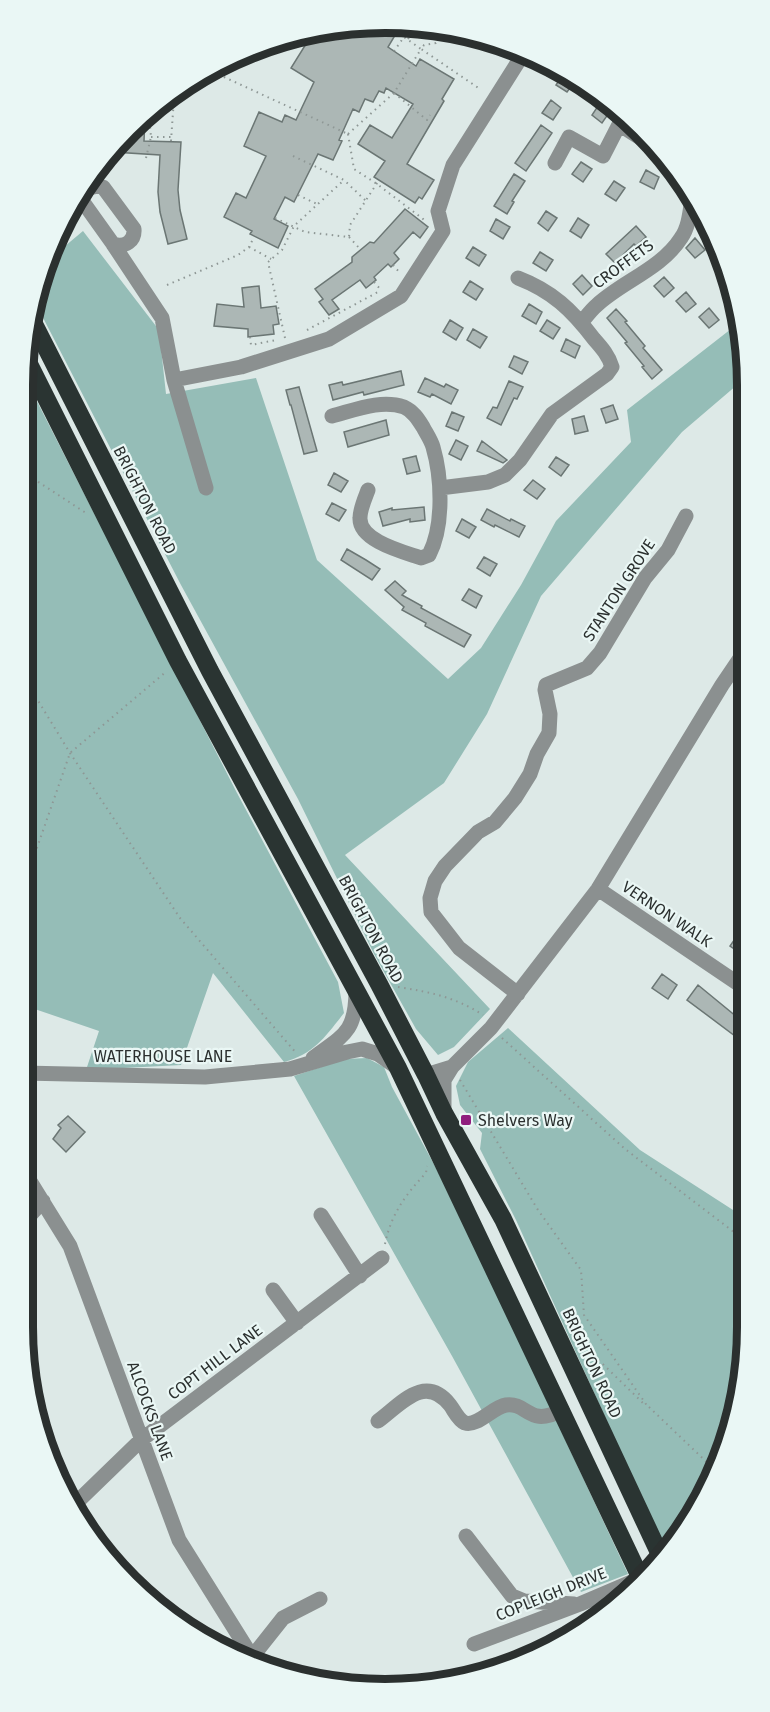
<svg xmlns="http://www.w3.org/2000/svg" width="770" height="1712" font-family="'Fira Sans',sans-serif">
  <rect width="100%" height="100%" fill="#dde9e7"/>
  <path fill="#95bdb7" d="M83,231l76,99 7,64 90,-16 61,182 131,119 33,-31 40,-63 35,-64 75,-79 -4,-32 113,-88 4,15v42l-62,53 -141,164 -54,118 -43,69 -99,72 145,154 -36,38 -16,8 -22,-26 -42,-75 -76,-155 -117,-214 -143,-277 11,-54 3,3z
    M24,376l213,417 101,189 6,31c-19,24 -30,41 -60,49l-71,-89 -32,92 -95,5 13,-39 -76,-26v-620z
    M508,1028l132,122 107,69v108l-27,138 -54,87 -150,-332 -36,-71 2,-16 -22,-28 -4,-19 12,-24z
    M367,1058l17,9 8,20 44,81 77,160 115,246 -47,18 -129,-236 -158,-280 51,-17z"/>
  <path fill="#acb7b5" stroke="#6b7674" stroke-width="1.5" d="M382,23l15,9 -9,15 28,19 4,-7 34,20 -12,20 2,2 -37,63 27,16 -12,19 -3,-2 -4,6 -41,-26 11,-16 -27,-17 12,-19 22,13 21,-34 -27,-16 -2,5 -5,-2 -6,11 -8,-3 -6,13 -6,-3 -14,31 3,1 -9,19 -15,-6 -24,48 -9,-5 -11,22 14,7 -10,22 -28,-14 2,-3 -28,-14 12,-24 10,5 20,-42 -22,-10 15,-34 23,10 3,-7 11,5 18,-38 -23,-14 15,-24 -8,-4z
    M564,73l12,7 -9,12 -11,-7z
    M551,100l10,8 -8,12 -11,-7z
    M600,103l11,7 -9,13 -10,-8z
    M145,118l-1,23 37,1 -3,48 2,20 7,29 -19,5 -8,-32 -2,-20 2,-37 -47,-3 15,-23z
    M541,125l11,8 -26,38 -11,-8z
    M581,162l11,7 -9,13 -11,-8z
    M646,170l13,7 -5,12 -14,-7z
    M514,174l11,7 -13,20 2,1 -7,12 -13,-8z
    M614,181l11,7 -9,13 -11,-7z
    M405,209l23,18 -8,11 -7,-6 -19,21 5,6 -8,8 -3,-3 -14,13 2,3 -10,8 -6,-8 -28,20 7,9 -10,6 -10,-13 4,-3 -8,-10 37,-27v-5l18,-15 4,1z
    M546,211l11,7 -9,13 -10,-8z
    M578,218l11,7 -8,13 -11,-7z
    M496,219l14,8 -7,12 -13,-8z
    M636,226l10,11 -10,9 -2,-2 -19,19 -9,-9z
    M695,238l10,12 -10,8 -9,-10z
    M473,247l13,8 -7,11 -13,-8z
    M540,252l13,8 -7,11 -13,-8z
    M582,275l10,11 -9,9 -10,-11z
    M664,277l10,11 -10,9 -10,-11z
    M470,281l13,8 -7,11 -13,-8z
    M259,286l2,22 15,-2 3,18 -6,1 1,9 -26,3v-8l-34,-3 3,-22 27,3 -2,-19z
    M686,292l10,12 -10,8 -10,-11z
    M529,304l13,8 -6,12 -14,-8z
    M709,308l10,12 -10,8 -10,-11z
    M616,309l11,12 -2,1 20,24 -2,2 19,22 -10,9 -10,-12 2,-1 -19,-23 2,-1 -20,-24z
    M450,320l13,8 -7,12 -13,-8z
    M547,320l13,8 -7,11 -13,-8z
    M473,329l14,8 -7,11 -13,-8z
    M566,339l14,7 -5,12 -14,-7z
    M514,356l14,6 -6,12 -13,-7z
    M401,371l3,14 -40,10 -1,-3 -30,8 -4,-15 13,-3 1,3z
    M425,378l19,9 2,-3 12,6 -7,14 -19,-10 -2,3 -12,-5z
    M509,381l14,6 -6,12 -3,-1 -13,27 -14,-7 6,-11 4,1z
    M299,387l18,64 -13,3 -13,-49h-1l-4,-15z
    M613,405l5,14 -12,4 -5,-14z
    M452,412l12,5 -6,14 -12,-5z
    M584,416l4,15 -13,3 -3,-15z
    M386,420l3,15 -41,12 -4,-15z
    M456,440l12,6 -7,14 -12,-6z
    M482,441l25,19 -4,3 -26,-12z
    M416,456l4,15 -13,3 -4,-15z
    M556,457l13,8 -8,11 -12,-9z
    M334,473l14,8 -7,11 -13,-7z
    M533,480l12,9 -8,10 -13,-9z
    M332,503l14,7 -7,11 -13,-7z
    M424,507l1,13 -15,2v-3l-27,7 -4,-14 13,-4v2z
    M487,509l23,12 1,-2 14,7 -6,11 -24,-12 -1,2 -13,-7z
    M462,519l14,8 -7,11 -13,-7z
    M347,549l19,11 14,9 -8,11 -31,-20z
    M484,557l13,7 -7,12 -13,-8z
    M395,581l11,10 -4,4 20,11 -1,2 50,27 -7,12 -39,-21 1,-3 -24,-13 2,-3 -19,-17z
    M469,589l13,7 -6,12 -14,-8z
    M746,923v34l-16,-11z
    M662,974l15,11 -9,14 -16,-11z
    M698,985l39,32 1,-2 9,7v23l-60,-45z
    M68,1116l17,16 -19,20 -13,-13 8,-11 -3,-3z"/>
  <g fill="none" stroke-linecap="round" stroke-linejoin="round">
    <path stroke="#8e9795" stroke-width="2" stroke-dasharray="1.5 4.5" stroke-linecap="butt" d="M444,34l-8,9 -12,2 -3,4 59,40
      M408,39l7,-11
      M213,72l135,62
      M394,93l33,27 3,-5
      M348,134l46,-41 27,-44 -17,-12 -10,14
      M348,134l6,35 23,15 50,38
      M151,137h21
      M171,141l3,-43
      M293,156l51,24 22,21
      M146,158l5,-21 -2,-22
      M298,195l19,9
      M275,218l30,14 44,5 1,-12 29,-45
      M349,237l12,13
      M249,247l22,12
      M393,265l7,8
      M374,282l7,8
      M167,285l71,-30 11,-8 5,-10
      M307,330l71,-38
      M250,337l1,8 25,-5
      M285,338l-17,-76 14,-12 12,-24 50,-46
      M23,472l63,41
      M23,676l47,77 110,165 117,136
      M23,888l47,-135 97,-82
      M398,987c32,5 57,10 85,28
      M502,1038l123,111 122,93
      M460,1080l78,130 43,60 3,45 64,92
      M385,1244c6,-30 21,-50 41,-71l1,-7
      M577,1339l67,65
      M649,1407l67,64"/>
    <path stroke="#8b9090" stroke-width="15" d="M620,125l36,23
      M664,155l10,11
      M555,163l14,-26 34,19 21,-41
      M83,197v5l30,42c12,4 22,-3 21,-15l-31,-42 -5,-1 -9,2
      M113,244l49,74 12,62 32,108
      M581,323c5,-6 10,-13 16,-18 26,-24 64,-36 84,-67 8,-11 9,-27 11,-40
      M174,380l67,-13 88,-28 72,-43 42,-65 -5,-20 15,-46 72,-114
      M332,416c23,-6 49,-17 72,-9 9,4 14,12 19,20 3,6 8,13 10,20 9,31 11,79 -4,108l-8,3c-17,-6 -62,-17 -61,-40 0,-9 5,-20 8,-28
      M440,488l48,-6 17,-7 15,-15 32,-46 55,-40 5,-7c-3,-11 -10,-19 -18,-28 -22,-29 -42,-48 -76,-61
      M598,889l148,100
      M518,994l-59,-46 -28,-36 -1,-14 5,-17 10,-15 33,-34 17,-10 20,-24 15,-24 7,-20 12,-21 1,-19 -5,-24 1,-5 41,-17 13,-15 45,-75 23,-28 18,-34
      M313,1058c31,-23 43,-26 43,-68
      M23,1073l182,4 85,-8 57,-17 15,-3 16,5 20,14
      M426,1075l26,-8 39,-39 107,-139 124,-204 23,-34
      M444,1110v-30l8,-13
      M23,1170l47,76 109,294 75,120
      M321,1215l39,61
      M23,1223l20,-22
      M273,1290l24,33
      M378,1421c23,-17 47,-48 72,-16 4,5 8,15 15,18 12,4 28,-16 41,-18 22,-3 22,23 56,5
      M76,1503l65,-63 241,-182
      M466,1536l46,60 12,5 50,3
      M474,1644l106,-40 61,-26
      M252,1657l31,-39 37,-19"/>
    <path stroke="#2a3432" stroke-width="18" d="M34,324l176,347 169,313 47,91 18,38 59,106 159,340
      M27,360l151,301 220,407 243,511"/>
  </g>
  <rect fill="#901e7e" stroke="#eaf7f5" stroke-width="2" x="460" y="1114" width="12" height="12" rx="3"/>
  <g text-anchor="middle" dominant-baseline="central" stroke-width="4.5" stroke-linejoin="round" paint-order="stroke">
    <g font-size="16" fill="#2b302f" stroke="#eaf7f5">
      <text transform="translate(623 264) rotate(-36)">CROFFETS</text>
      <text transform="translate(145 500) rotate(63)">BRIGHTON ROAD</text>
      <text transform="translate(619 590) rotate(-57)">STANTON GROVE</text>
      <text transform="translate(667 914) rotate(34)">VERNON WALK</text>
      <text transform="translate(371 929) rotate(62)">BRIGHTON ROAD</text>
      <text x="163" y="1056">WATERHOUSE LANE</text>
      <text transform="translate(215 1362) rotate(-37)">COPT HILL LANE</text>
      <text transform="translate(592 1363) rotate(65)">BRIGHTON ROAD</text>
      <text transform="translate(150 1411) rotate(70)">ALCOCKS LANE</text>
      <text transform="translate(551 1594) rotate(-22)">COPLEIGH DRIVE</text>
    </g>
    <g font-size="16" fill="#2b302f" stroke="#eaf7f5" text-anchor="start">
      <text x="478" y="1120">Shelvers Way</text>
    </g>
  </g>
  <path d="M0 0H770V1712H0ZM385 33H385A352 352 0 0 1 737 385V1327A352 352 0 0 1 385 1679H385A352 352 0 0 1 33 1327V385A352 352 0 0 1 385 33Z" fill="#eaf7f5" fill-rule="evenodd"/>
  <path fill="none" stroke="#2b302f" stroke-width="8" d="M385 33H385A352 352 0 0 1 737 385V1327A352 352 0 0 1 385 1679H385A352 352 0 0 1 33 1327V385A352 352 0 0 1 385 33Z"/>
</svg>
